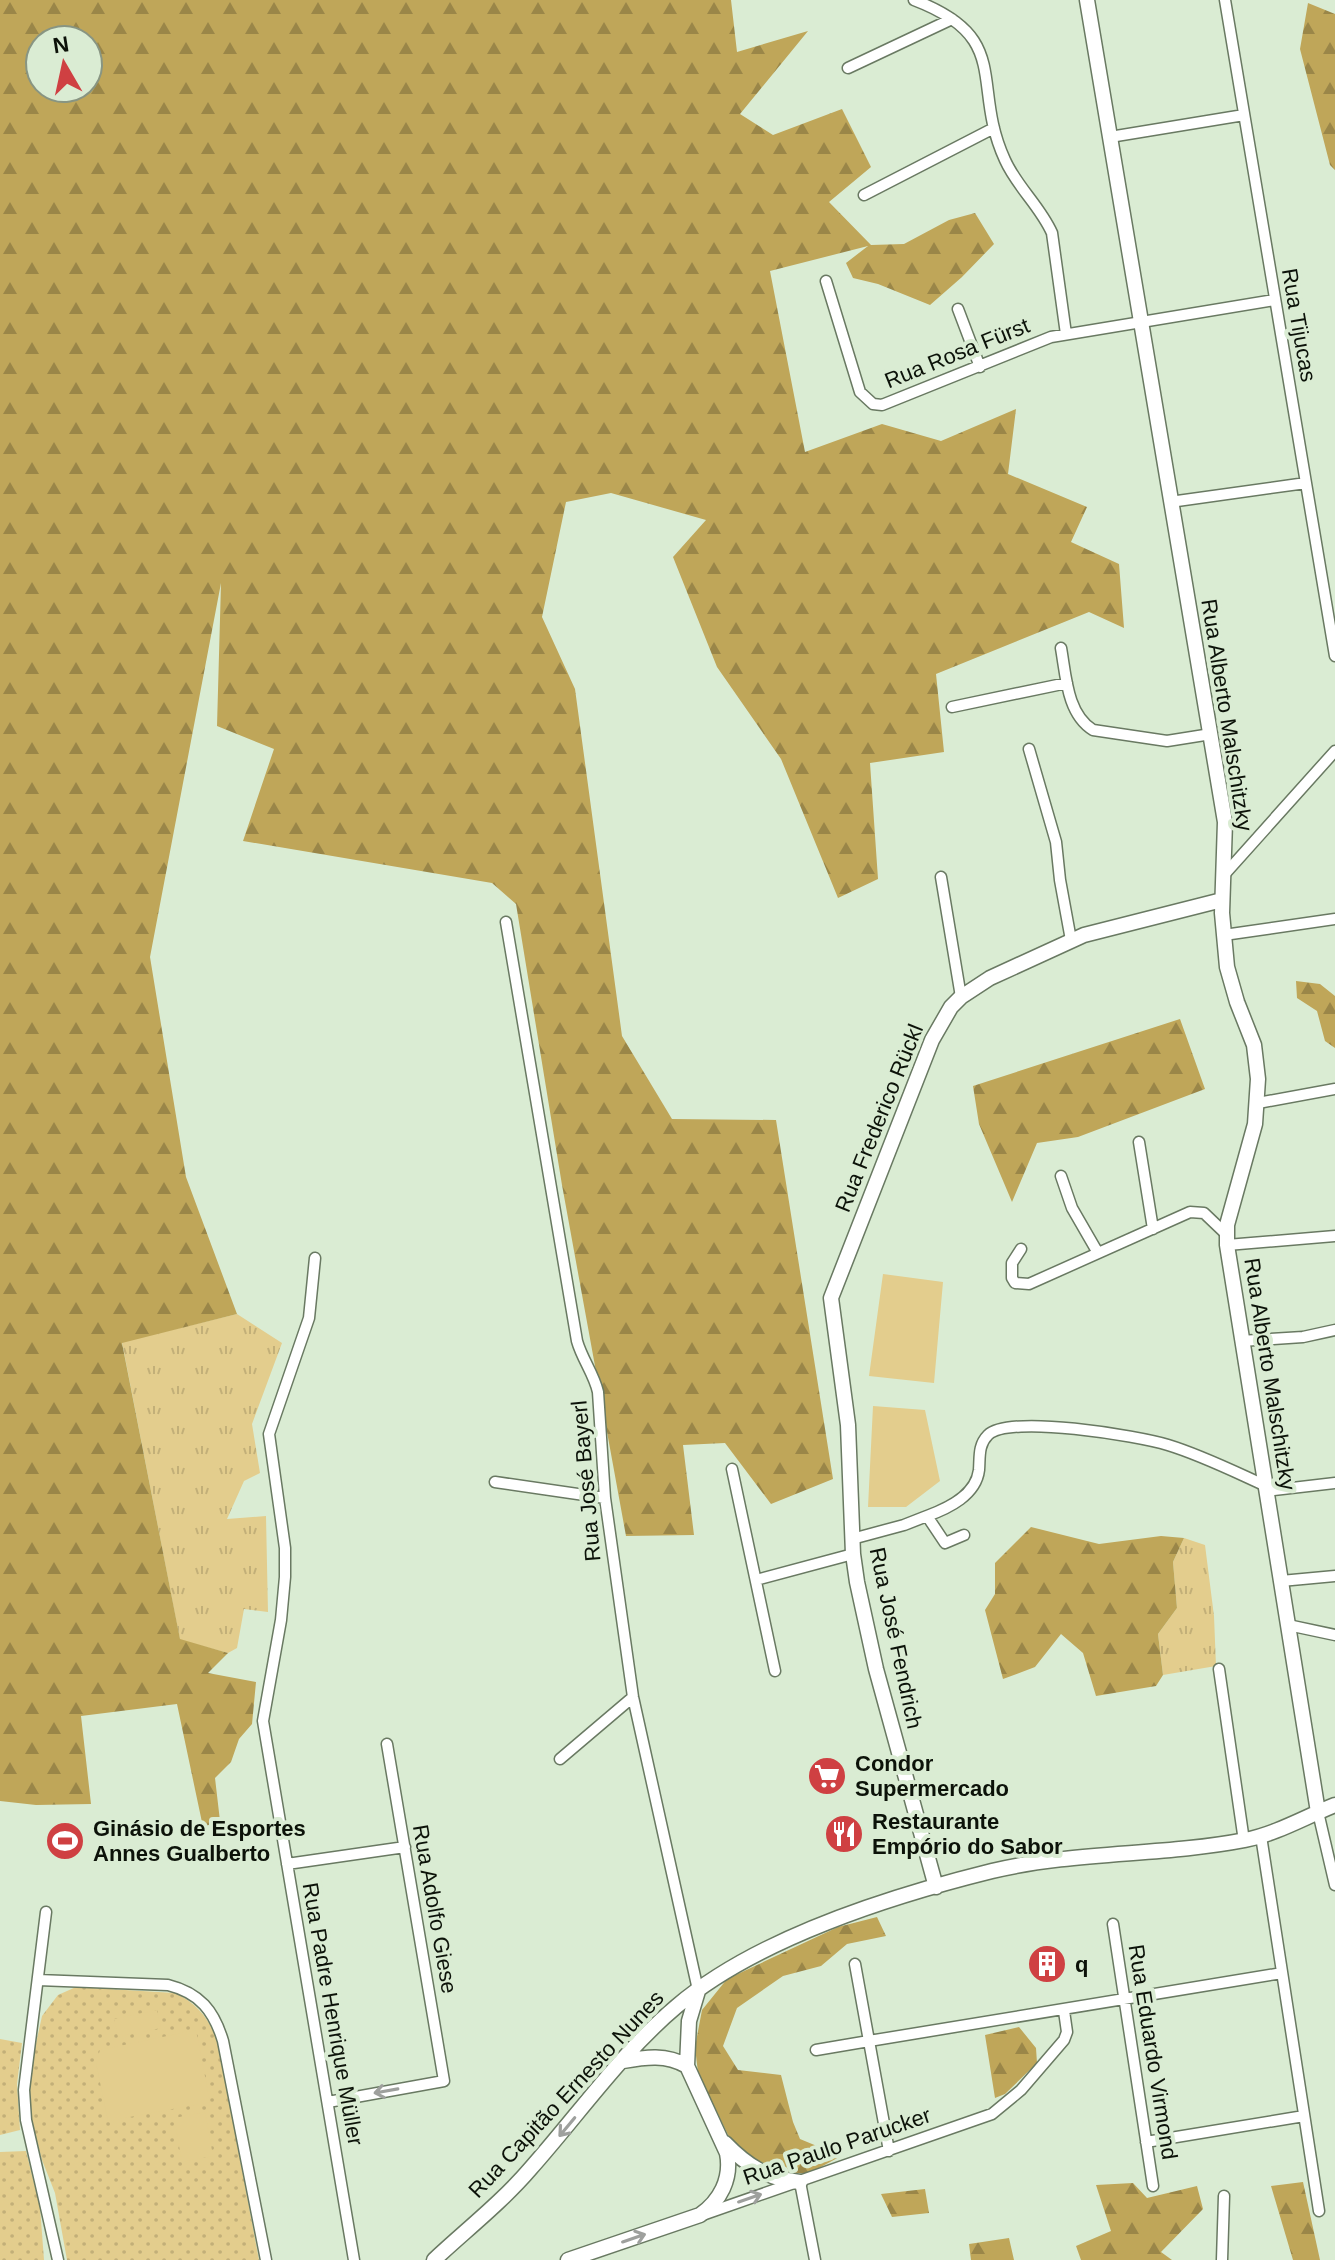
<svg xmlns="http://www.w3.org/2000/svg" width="1335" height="2260" font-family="Helvetica,sans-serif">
  <defs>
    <pattern id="grass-tufts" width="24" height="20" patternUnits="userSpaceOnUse" patternTransform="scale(2)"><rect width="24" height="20" fill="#e3cd8d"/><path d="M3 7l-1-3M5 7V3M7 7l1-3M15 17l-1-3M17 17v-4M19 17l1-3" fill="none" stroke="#c2af78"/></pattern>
    <pattern id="forest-firs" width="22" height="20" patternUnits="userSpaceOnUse" patternTransform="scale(2)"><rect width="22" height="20" fill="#bfa659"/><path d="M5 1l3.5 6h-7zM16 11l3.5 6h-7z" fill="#9a8648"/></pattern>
    <pattern id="park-dots" width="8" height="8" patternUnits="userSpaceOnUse" patternTransform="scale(2)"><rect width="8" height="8" fill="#e3cd8d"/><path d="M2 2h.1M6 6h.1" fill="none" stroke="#c2af78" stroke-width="1.8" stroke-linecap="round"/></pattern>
  </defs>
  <rect width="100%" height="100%" fill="#daecd3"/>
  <path fill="url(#grass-tufts)" d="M237,1314l45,29 -30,81 8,49 -16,8 -17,38 39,-3 2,96 -24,-3 -7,39 -9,5 -48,-13 -58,-298z
    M1184,1538l21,7 9,71 2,50 -53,9 -5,-41 19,-26 -4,-46z"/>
  <path fill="url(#forest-firs)" fill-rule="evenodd" d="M0,0h731l6,52 71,-21 -68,83 33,21 69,-26 29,58 -42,35 42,43 33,-1 45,-24 26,-7 19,31 -32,33 -32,28 -52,-21 -25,-6 -7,-15 22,-17 -98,25 35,181 77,-28 59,17 75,-32 -8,65 79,33 -16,35 48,22 5,64 -35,-16 -153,62 8,78 -74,11 8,116 -40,19 -57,-139 -64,-92 -44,-110 33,-37 -95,-27 -45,9 -24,115 33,72 47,347 50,83 104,1 57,359 -62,25 -46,-61 -42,2 11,90 -68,1 -64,-351 -46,-281 -24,-21 -249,-42 31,-92 -57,-23 4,-143 -71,374 36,220 51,137 -115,29 58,296 48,14 -20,20 48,9 -4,42 -13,15 -8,23 -16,16 5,43 -17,6 -26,-123 -96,12 10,88 -55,1 -36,-4zM40,40h48v48h-48z
    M1308,3l27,11v156l-5,-5 -30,-116z
    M1296,981l24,3 15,12v52l-10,-7 -8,-30 -20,-13z
    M1180,1019l25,70 -127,48 -41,6 -25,59 -33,-78 -6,-38z
    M1031,1527l68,17 62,-8 23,2 -11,24 4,46 -19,26 5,41 -7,11 -60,10 -13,-43 -22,-19 -26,33 -32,12 -18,-69 10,-16v-31z
    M877,1917l9,19 -39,8 -26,22 -38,10 -46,32 -14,38 15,24 43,5 12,47 7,17 41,17 -33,18 -28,-3 -29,-14 -22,-20 -31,-64 -3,-26 7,-37 25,-31 111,-52z
    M1019,2027l17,21 1,15 -32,31 -10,4 -10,-63z
    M1303,2182l17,78h-27l-22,-74z
    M1133,2183l14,15 50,-12 6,23 -42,43 11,8h-91l-5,-14 35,-15 -15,-46z
    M925,2189l4,24 -37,4 -11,-23z
    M1009,2238l5,22h-43l-2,-16z"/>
  <path fill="url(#park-dots)" d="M76,1987l99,6c22,10 35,27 43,49l41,218h-192l-12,-67 -13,-33 -15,-57 1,-23 14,-64 16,-21z
    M0,2039l22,4 -5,41 3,46 -20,5z
    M26,2151l14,56 4,53h-44v-108z"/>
  <path fill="#e3cd8d" d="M883,1274l60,8 -9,101 -65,-7z
    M873,1406l52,4 15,71 -34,26h-38z
    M157,2010l4,18 -43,9 -4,-18z
    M196,2030l14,72 -102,19 -12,-58 4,-13z
    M205,2112l8,44 -31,6 -8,-44z"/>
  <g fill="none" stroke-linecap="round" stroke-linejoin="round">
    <g stroke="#697962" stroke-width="13">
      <path id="street" d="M914,0c100,38 56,84 91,160 12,27 35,46 47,73l14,101
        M1225,0l110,656
        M848,68l104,-49
        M1110,137l134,-22
        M864,195l130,-67
        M826,281l34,111 13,12 9,1 169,-68 223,-37
        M958,309l22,58
        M1170,502l136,-19
        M1061,648c5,28 6,66 32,82l74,11 44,-7
        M952,707l115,-24
        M1029,749l27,93 4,38 11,60
        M1224,875l111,-124
        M941,877l20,120
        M506,922l71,419c5,18 17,33 21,51l7,106 28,199 65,293
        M1224,935l111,-16
        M1258,1103l77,-14
        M1139,1142l14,87
        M1061,1176l11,32 26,45
        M1227,1245l108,-9
        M1021,1249l-9,14v15l3,5 14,1 161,-72 14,1 22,21
        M315,1258l-6,60 -40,116 16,114v29l-4,43 -18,101 91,539
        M1241,1341l62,-4 32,-7
        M732,1469l43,202
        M495,1482l110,16
        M1265,1491l70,-8
        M927,1516c22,-8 49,-21 52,-46 1,-13 -1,-25 9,-35 21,-21 150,1 180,10 33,10 65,26 96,40
        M852,1539l52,-14 23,-9 18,27 19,-8
        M756,1580l97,-26
        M1281,1581l54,-5
        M1288,1625l47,10
        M1219,1669l25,172
        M560,1759l73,-62
        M1318,1812l17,73
        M1261,1836l58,375
        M287,1864l118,-17
        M46,1912l-22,178 2,30 32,140
        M1113,1924l40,262
        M38,1980l130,5c32,8 46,26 55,56l43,219
        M816,2050l53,-9 -14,-77
        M328,2102l116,-21 -57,-337
        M1146,2142l158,-26
        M889,2151l-20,-110 413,-68
        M800,2182l15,78
        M705,2214l287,-100 29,-24 43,-50 3,-8 -3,-21
        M1222,2260l2,-64"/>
    </g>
    <g stroke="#697962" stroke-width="17">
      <path id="secondary" d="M1087,0l138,822 -3,91 5,54 10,35 17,43 4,34 -3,45 -28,101v20l91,567
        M936,1887l-60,-218 -19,-87 -4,-28 -5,-129 -17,-127 101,-258 19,-33 10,-10 29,-19 94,-43 138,-35
        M623,2061c23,-4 43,-7 64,5
        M725,2143c22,23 43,36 75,39
        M434,2260c32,-30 68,-58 97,-92 48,-54 90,-115 146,-162 79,-67 214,-110 315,-135 83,-20 170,-15 253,-31 31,-6 60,-23 90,-35
        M568,2260l132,-45c20,-14 32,-36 27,-62l-40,-87 2,-45 9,-30"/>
    </g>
    <use href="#street" stroke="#fff" stroke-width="10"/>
    <use href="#secondary" stroke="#fff" stroke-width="14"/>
  </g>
  <defs><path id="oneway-shaft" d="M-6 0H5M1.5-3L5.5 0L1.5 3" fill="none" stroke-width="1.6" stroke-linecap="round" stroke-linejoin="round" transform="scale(2)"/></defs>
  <g stroke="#9ea09d">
    <use href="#oneway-shaft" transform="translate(386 2091) rotate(170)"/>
    <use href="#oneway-shaft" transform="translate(567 2127) rotate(130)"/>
    <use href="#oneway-shaft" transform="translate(750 2198) rotate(-19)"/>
    <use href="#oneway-shaft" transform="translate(634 2238) rotate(-19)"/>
  </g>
  <defs>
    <g id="supermarket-disc" transform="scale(2)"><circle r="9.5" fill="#cf4042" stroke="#daecd3"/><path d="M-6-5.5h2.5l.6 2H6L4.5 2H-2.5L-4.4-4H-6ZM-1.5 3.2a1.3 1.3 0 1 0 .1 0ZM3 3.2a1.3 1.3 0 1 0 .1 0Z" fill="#fff"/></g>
    <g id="restaurant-disc" transform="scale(2)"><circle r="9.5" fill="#cf4042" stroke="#daecd3"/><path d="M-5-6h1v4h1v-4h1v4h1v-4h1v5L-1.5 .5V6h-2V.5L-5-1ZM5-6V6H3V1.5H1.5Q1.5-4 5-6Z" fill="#fff"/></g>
    <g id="stadium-disc" transform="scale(2)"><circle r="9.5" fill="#cf4042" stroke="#daecd3"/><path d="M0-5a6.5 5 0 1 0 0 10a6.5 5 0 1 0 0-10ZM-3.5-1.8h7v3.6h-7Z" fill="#fff"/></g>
    <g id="building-disc" transform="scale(2)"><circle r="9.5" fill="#cf4042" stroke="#daecd3"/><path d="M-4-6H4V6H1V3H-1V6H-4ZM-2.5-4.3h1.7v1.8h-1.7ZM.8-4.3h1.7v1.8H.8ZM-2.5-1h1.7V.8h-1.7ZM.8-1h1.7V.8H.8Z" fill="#fff"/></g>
  </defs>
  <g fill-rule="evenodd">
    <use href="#supermarket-disc" x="827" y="1776"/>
    <use href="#restaurant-disc" x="844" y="1834"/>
    <use href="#stadium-disc" x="65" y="1841"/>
    <use href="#building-disc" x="1047" y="1964"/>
  </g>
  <g text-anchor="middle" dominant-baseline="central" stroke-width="8" stroke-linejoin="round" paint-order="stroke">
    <g font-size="22" fill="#0c1209" stroke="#daecd3">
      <text transform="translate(1299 325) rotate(80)">Rua Tijucas</text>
      <text transform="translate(957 353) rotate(-22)">Rua Rosa Fürst</text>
      <text transform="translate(1227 715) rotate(81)">Rua Alberto Malschitzky</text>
      <text transform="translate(879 1118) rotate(-68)">Rua Frederico Rückl</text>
      <text transform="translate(1270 1374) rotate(81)">Rua Alberto Malschitzky</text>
      <text transform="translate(586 1481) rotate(-95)">Rua José Bayerl</text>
      <text transform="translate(896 1638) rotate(78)">Rua José Fendrich</text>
      <text transform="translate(435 1909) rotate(80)">Rua Adolfo Giese</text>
      <text transform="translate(333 2014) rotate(80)">Rua Padre Henrique Müller</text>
      <text transform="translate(1153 2052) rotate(81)">Rua Eduardo Virmond</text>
      <text transform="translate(566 2094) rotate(-47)">Rua Capitão Ernesto Nunes</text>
      <text transform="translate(837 2146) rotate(-19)">Rua Paulo Parucker</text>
    </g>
    <g font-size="22" font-weight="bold" fill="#0c1209" stroke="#daecd3" text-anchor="start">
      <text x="855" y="1763">Condor<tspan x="855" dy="25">Supermercado</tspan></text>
      <text x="872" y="1821">Restaurante<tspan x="872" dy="25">Empório do Sabor</tspan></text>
      <text x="93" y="1828">Ginásio de Esportes<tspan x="93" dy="25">Annes Gualberto</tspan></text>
      <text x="1075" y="1964">q</text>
    </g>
  </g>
  <g transform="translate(64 64) rotate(351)"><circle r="38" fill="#daecd3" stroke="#889582" stroke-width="2"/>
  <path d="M0-6L14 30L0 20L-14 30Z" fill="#cf4042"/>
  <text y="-12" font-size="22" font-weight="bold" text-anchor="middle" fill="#0c1209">N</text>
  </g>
</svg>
